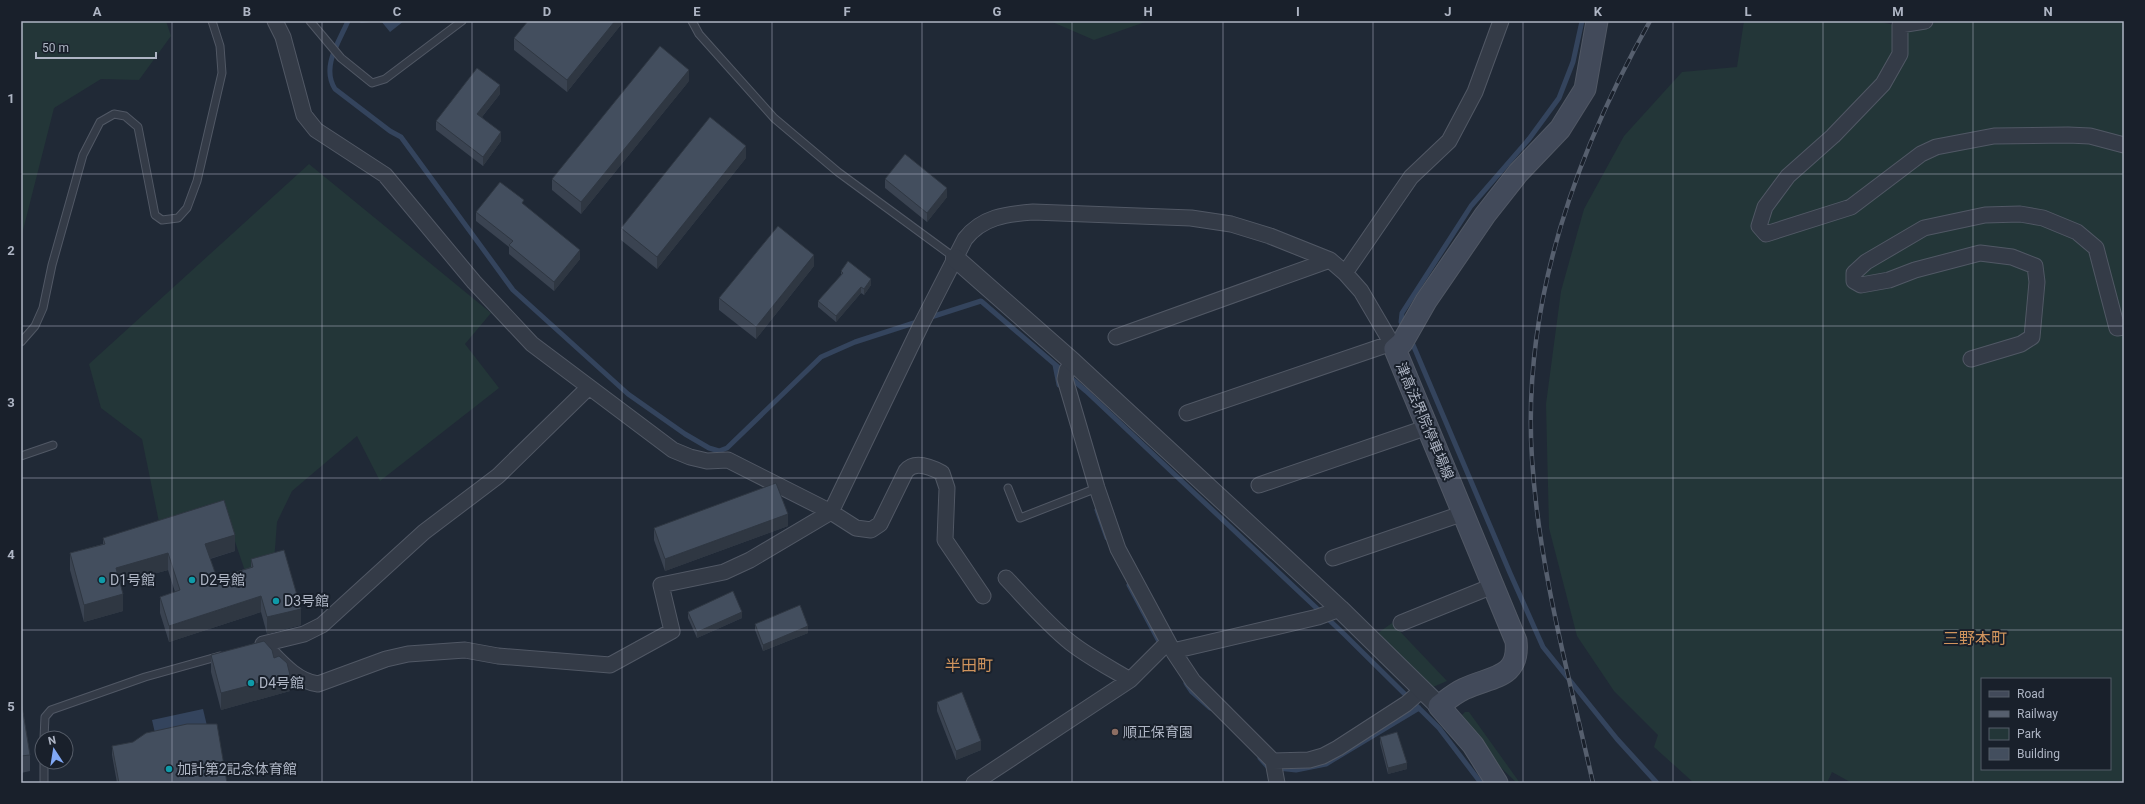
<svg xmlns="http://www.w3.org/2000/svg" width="2145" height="804" font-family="Roboto,'Noto Sans JP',sans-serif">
  <rect width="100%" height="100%" fill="#202936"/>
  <path fill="#233638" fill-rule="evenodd" d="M21,21h145l5,15 -32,44 -38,-1 -47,29 -33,130z
    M1050,21h98l-54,19z
    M1744,21h133l30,7 37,-7h180v762h-272l-20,-11 -5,11h-133l-40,-36 4,-12 -44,-44 -37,-55 -28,-108 -3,-124 15,-113 23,-82 40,-73 58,-64 55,-5zM1982,679h128v90h-128z
    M309,164l182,149 -26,31 34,44 -119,93 -23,-45 -65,55 -15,31 -3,40 -29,9 -20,-59 -64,20 -19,-93 -41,-31 -12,-44z
    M1392,623l55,58 -14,6 -55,-54z
    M1465,712h4l51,71h-3l-25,-24 -31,-43z"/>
  <path fill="#34445d" d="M358,21h46l-14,11 -9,-11 -20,2z
    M203,709l5,21 -51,12 -5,-22z"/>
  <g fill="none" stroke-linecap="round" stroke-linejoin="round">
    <path stroke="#34445d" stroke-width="5" d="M348,21c-9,21 -27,46 -13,68l55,42 11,6 112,153 115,104 57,40 24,14 10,3 8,-3 94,-91 34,-15 65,-21
      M928,318l53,-17 105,90 258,243 95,94 42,55
      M1404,328l-3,-6 1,-9 69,-107 58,-67 30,-41 14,-36 9,-41
      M1411,340l99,233 33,74 74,92 40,44
      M1055,365l4,20
      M1097,510l10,28
      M1129,585l33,62
      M1186,683l6,9 18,16
      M1260,758l8,9 28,3 30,-6 93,-56"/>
    <g stroke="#515865" stroke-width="9">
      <path id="service" d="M310,21l31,37 31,25 13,-4 77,-58
        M692,21l7,13 75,84 64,54 117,86
        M21,342l14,-16 8,-18 9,-43 31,-110 17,-33 14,-8 11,2 13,11 17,88 7,5 16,-2 9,-10 10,-27 25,-108 -2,-27 -8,-25
        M21,456l32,-11
        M1008,488l12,30 77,-30
        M44,738l1,-21 6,-7 94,-33 75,-21
        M44,762v21"/>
    </g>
    <g stroke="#515865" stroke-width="17">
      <path id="minor" d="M275,21l8,16 21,78 12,15 69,45 89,107 58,62 141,106 17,7 17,4 21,-1 103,52 90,-187 44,-86c17,-22 41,-25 68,-27l158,6 40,6 39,12 60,24 15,13 16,18 34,58
        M1925,21l-25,4v29l-17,30 -50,52 -45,40 -23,31 -6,19 7,8 85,-27 70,-53 15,-7 58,-11 74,-1 22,1 34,9
        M1345,273l66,-96 38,-36 26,-49 26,-71
        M1116,337l214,-77
        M1971,359l50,-15 11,-7 5,-55 -2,-16 -23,-9 -32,-4 -65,17 -26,10 -28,5 -7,-4v-8l12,-11 58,-34 61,-13 35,-1 23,4 34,14 19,16 21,80 7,-1
        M1073,362l-6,8 -2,9 32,109 21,61 55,102 20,30 80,80 4,22
        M1187,413l205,-70
        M1259,485l169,-58
        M1333,558l131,-45
        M1006,578c21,22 41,46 65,65 18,14 39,25 59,37
        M1401,623l94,-38
        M263,644c16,16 32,37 55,40l68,-25 22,-5 57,-4 33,6 112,9 62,-34 -11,-46 63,-13 26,-12 81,-48 25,16 15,2 9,-6 26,-53c9,-11 25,-4 36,2l5,15 -2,52 38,56
        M263,644l41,-10 18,-9 102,-93 74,-56 90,-88
        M1173,651l145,-34 22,-8
        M1273,761l36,-1 14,-4 15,-8 68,-44 17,-15
        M974,783l156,-103 38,-38"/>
    </g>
    <g stroke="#515865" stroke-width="20">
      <path id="tertiary" d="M955,258l118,104 267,247 99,97"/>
    </g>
    <g stroke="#515865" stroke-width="23">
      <path id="secondary" d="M1497,783l-24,-38 -34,-39c8,-6 16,-13 25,-17 27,-13 56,-10 52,-48l-121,-292 7,-6 24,-42 59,-86 33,-42 42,-44 25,-40 12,-68"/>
    </g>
    <use href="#service" stroke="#343b47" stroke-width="7"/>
    <use href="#minor" stroke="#343b47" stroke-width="15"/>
    <use href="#tertiary" stroke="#343b47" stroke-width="18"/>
    <use href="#secondary" stroke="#424a5a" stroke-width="21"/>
    <g stroke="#565f6e" stroke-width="4.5">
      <path id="rail" d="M1593,783c-24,-107 -54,-214 -61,-324 -10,-154 43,-305 118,-438"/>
    </g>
    <use href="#rail" stroke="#19202b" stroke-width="3" stroke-dasharray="9" stroke-linecap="butt"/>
  </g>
  <path fill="#3a4351" d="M624,21l-57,71 -53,-42v-12z
    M689,81l-108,133 -29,-24v-11z
    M500,94l-18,23 19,24 -18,25 -47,-36v-9z
    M746,158l-89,111 -36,-29v-12z
    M885,179l62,18 -20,25 -42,-34z
    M524,205l56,54 -26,32 -45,-37v-7l-33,-26v-9z
    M814,266l-58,73 -37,-29v-12z
    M841,271l30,14 -7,10 -3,-2 -25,29 -18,-15v-6l23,-26z
    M788,526l-123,45 -11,-31v-12z
    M103,538l132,13 -25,8 7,19 34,-11v-8l50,66 -34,9 -6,-22 -92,30 -9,-29v-16l15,-5 -7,-22 -48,13 3,28 -39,11 -14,-52v-17l33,-9z
    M688,612l54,6 -45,20 -9,-20z
    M755,624l53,9 -45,18 -8,-21z
    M211,655l63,3 16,33 -69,19 -10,-38z
    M21,700l9,55v16l-9,2z
    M937,702l44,48 -25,10 -19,-49z
    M1380,737l27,32 -19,5 -8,-31z
    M112,746l115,37h-110l-5,-28z"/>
  <path fill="#2f3742" d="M615,21h9l-57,71v-12z
    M689,70v11l-108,133v-12z
    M500,85v9l-23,29v-9z
    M501,132v9l-18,25v-9z
    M746,146v12l-89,111v-12z
    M947,188v9l-20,25v-9z
    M580,250v9l-26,32v-9z
    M814,255v11l-58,73v-12z
    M871,279v6l-7,10v-6z
    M861,287v6l-25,29v-6z
    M788,514v12l-123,45v-12z
    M235,535v16l-30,9v-16z
    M168,553v17l-52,14v-16z
    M123,594v17l-39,11v-17z
    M261,596v16l-92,30v-16z
    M301,609v16l-34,9v-17z
    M742,612v6l-45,20v-6z
    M808,626v7l-45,18v-6z
    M290,675v16l-69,19v-17z
    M981,741v9l-25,10v-9z
    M1407,763v6l-19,5v-6z"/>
  <path fill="#434e5e" stroke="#2f3742" d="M528,21h87l-48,59 -53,-42z
    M660,46l29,24 -108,132 -29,-23z
    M477,68l23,17 -23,29 24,18 -18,25 -47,-36z
    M710,117l36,29 -89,111 -36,-29z
    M905,154l42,34 -20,25 -42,-34z
    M500,182l24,18 -2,3 58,47 -26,32 -45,-37 4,-4 -37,-29z
    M778,226l36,29 -58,72 -37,-29z
    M848,261l23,18 -7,10 -3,-2 -25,29 -18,-15 25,-28 -2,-2z
    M776,483l12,31 -123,45 -11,-31z
    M224,500l11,35 -30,9 12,34 36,-11 -2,-8 33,-9 17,59 -34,8 -6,-21 -92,30 -9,-29 20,-7 -12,-37 -52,15 7,26 -39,11 -14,-52 35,-9 -2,-6z
    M733,591l9,21 -45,20 -9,-20z
    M800,605l8,21 -45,19 -8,-21z
    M264,641l8,9 2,8 5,-2 8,7 3,12 -69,18 -10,-38z
    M962,692l19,49 -25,10 -19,-49z
    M21,700l9,55 -9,1z
    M187,724h30l10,59h-108l-7,-37 21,-4 13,-9z
    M1397,732l10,31 -19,5 -8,-31z"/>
  <path fill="none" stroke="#aeb5c4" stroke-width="1" stroke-opacity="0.55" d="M172,21v762M322,21v762M472,21v762M622,21v762M772,21v762M922,21v762M1072,21v762M1223,21v762M1373,21v762M1523,21v762M1673,21v762M1823,21v762M1973,21v762M21,174h2103M21,326h2103M21,478h2103M21,630h2103"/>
  <g fill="#0f9aa8" stroke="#19202b" stroke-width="1.5">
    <circle cx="102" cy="580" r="4"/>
    <circle cx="192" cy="580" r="4"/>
    <circle cx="276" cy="601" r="4"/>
    <circle cx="251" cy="683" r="4"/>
    <circle cx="169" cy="769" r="4"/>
  </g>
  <circle fill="#8d6e63" stroke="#19202b" stroke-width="1.5" cx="1115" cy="732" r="4"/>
  <g text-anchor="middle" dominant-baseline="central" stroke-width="4" stroke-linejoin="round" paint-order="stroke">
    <g font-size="14" fill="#aeb5c4" stroke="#19202b">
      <text transform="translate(1425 421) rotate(67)">津高法界院停車場線</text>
    </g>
    <g font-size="14" fill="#aeb5c4" stroke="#19202b" text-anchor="start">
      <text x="110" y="580">D1号館</text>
      <text x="200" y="580">D2号館</text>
      <text x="284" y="601">D3号館</text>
      <text x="259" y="683">D4号館</text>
      <text x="1123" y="732">順正保育園</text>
      <text x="177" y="769">加計第2記念体育館</text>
    </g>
    <g font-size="16" fill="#d0945d" stroke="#19202b">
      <text x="1975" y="638">三野本町</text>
      <text x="969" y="665">半田町</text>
    </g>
  </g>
  <rect width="2145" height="804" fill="none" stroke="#19202b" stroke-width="44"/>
  <rect x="1981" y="678" width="130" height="92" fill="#19202b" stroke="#555c68"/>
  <rect x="1989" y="691" width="20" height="6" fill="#424a5a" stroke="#555c68"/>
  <text x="2017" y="698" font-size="12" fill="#aeb5c4">Road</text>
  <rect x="1989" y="711" width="20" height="6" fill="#565f6e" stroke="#555c68"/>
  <text x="2017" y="718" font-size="12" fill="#aeb5c4">Railway</text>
  <rect x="1989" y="728" width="20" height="12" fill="#233638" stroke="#555c68"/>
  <text x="2017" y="738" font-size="12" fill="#aeb5c4">Park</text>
  <rect x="1989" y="748" width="20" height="12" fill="#434e5e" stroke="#555c68"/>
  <text x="2017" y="758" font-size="12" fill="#aeb5c4">Building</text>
  <g transform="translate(54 750) rotate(348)"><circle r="19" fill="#19202b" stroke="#555c68"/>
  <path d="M0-3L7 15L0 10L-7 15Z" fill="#82a9f5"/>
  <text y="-6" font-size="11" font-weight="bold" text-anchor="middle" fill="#aeb5c4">N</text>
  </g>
  <path d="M36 52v6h120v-6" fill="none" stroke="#aeb5c4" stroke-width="2"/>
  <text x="42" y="52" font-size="12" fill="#aeb5c4" stroke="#19202b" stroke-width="3" paint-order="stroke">50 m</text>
  <rect x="22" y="22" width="2101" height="760" fill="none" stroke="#aeb5c4" stroke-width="1.5"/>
  <g font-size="13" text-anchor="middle" font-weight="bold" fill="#aeb5c4">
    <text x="97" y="16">A</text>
    <text x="247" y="16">B</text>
    <text x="397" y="16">C</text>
    <text x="547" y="16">D</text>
    <text x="697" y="16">E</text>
    <text x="847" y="16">F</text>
    <text x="997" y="16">G</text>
    <text x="1148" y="16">H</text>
    <text x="1298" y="16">I</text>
    <text x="1448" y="16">J</text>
    <text x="1598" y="16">K</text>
    <text x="1748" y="16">L</text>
    <text x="1898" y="16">M</text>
    <text x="2048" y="16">N</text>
    <text x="11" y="103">1</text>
    <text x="11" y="255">2</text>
    <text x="11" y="407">3</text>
    <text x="11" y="559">4</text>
    <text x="11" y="711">5</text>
  </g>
</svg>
